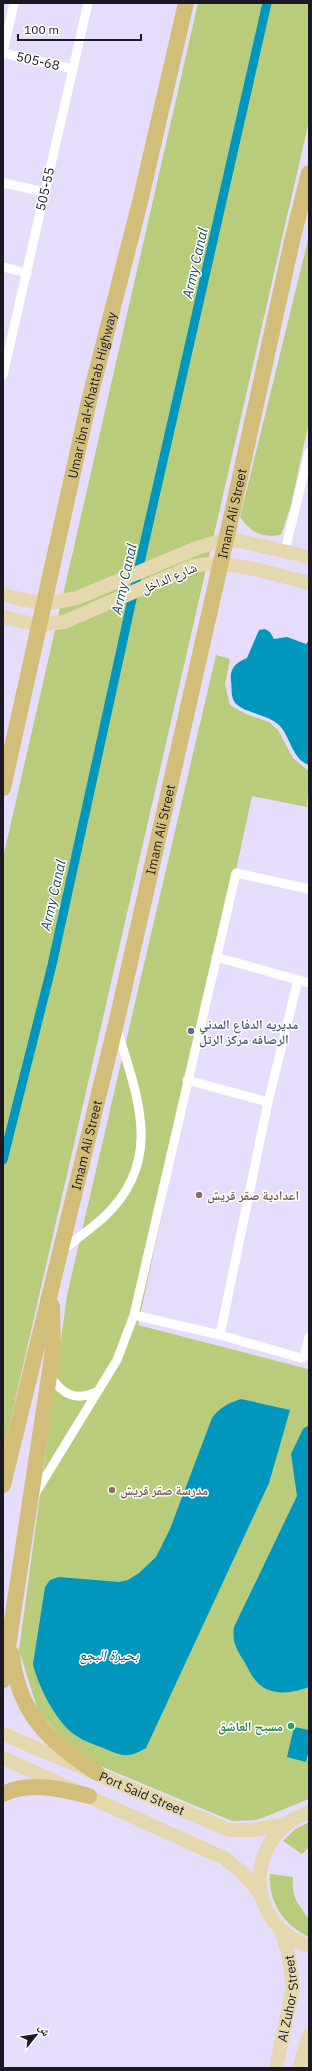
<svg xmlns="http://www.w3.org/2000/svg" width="312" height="2071" font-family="'IBM Plex Sans','Noto Naskh Arabic',sans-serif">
  <rect width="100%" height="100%" fill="#e6ddfd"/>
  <path fill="#b8cc7c" d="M198,3h111v118l-306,1332v-595z
    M309,236v185l-18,84 -10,30c-19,3 -30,-2 -41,-18z
    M216,655l14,4 -5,25 5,21 16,9 23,8 9,8 15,28 16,13 -2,36 -55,-11 -114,529 170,44 1,-3v433l-52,21 -25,1 -151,-63 -43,-47 -19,-61 48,-355z
    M309,1822v25l-7,7 -19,-13 11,-11z
    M270,1874l23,3c-1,23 4,24 15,41 3,4 1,14 1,19 -25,-12 -41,-34 -39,-63z"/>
  <path fill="#0097be" d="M265,629l5,3 4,7 13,-2 19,7 3,-4v125c-16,-5 -19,-28 -29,-39 -12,-13 -42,-13 -47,-27 -2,-5 -1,-13 -2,-18 -2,-13 6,-19 16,-23l12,-28z
    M241,1399l49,11 -21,73 -123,265c-19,11 -23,8 -43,0 -9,-4 -20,-7 -28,-13 -19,-13 -37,-49 -42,-71l12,-77 5,-7 9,-3 60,5 9,-2 11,-7 17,-16 14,-28 42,-111c8,-11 17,-15 29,-19z
    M309,1425v262c-16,6 -39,10 -52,-5 -6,-6 -9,-14 -13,-21 -8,-12 -12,-20 -10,-34l63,-131 -6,-42 12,-25z
    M294,1727l15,3v19l-3,13 -19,-5z"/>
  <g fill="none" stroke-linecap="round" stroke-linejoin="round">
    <path stroke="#0097be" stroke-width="9" d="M3,1160l49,-195 91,-416 124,-546"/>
    <path stroke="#fff" stroke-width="9" d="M3,52l11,-49
      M3,53l70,16
      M3,183l42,9
      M3,267l24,6
      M3,375l85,-372
      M285,551l24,-99
      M216,957l93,26
      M187,1080l81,22
      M61,1251c14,-11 30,-22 43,-34 61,-57 33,-121 13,-188
      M134,1315l86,20 81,23 3,-1 5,-20
      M220,1335l48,-233 30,-122
      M50,1375c12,20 26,27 48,16
      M35,1494l82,-134 17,-45 102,-442 73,16"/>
    <g stroke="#e5d8af" stroke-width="14">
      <path d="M3,595l40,9 34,-6 120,-50 26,-8 17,1 69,16"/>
      <path d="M3,617l35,8 26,-3 129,-56c36,-8 81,9 116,17"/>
      <path id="s1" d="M3,1734l226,96h23l34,-6"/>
      <path d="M3,1758l221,100 19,15 18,22"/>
      <path d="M309,1812c-65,23 -66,112 0,134"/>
      <path id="s2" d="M276,2068l17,-80 -5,-35 -7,-23"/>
      <path d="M299,2068l10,-33"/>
    </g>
    <g stroke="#d3be79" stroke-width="16">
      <path id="s3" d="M3,788l86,-387 51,-199 46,-199"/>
      <path id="s4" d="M3,1485l113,-461 117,-515 59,-268 17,-68"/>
      <path d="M12,1654c6,61 38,87 85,119"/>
      <path d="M3,1680l50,-330 -1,-44"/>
      <path d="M3,1794c26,-13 59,-5 86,2"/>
    </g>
  </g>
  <circle fill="#5c6f8a" stroke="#fff" stroke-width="1.5" cx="191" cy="1031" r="4"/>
  <g fill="#8d6e63" stroke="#fff" stroke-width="1.5">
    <circle cx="199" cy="1195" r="4"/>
    <circle cx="112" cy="1490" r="4"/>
  </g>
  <circle fill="#2e9e5b" stroke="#fff" stroke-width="1.5" cx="291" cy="1726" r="4"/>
  <g text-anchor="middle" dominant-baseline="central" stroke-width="3" stroke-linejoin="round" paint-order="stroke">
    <g font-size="13" fill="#1b1823" stroke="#fff">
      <text transform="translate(38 61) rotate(13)">505-68</text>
      <text transform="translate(45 189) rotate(-77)">505-55</text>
      <text stroke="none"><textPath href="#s3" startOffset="403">Umar ibn al-Khattab Highway</textPath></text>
      <text stroke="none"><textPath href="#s4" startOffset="998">Imam Ali Street</textPath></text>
      <text transform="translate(169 578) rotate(-23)">شارع الداخل</text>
      <text stroke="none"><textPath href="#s4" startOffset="674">Imam Ali Street</textPath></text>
      <text stroke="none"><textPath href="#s4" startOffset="350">Imam Ali Street</textPath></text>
      <text stroke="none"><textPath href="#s1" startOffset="151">Port Said Street</textPath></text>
      <text stroke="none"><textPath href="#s2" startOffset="71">Al Zuhor Street</textPath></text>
    </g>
    <g font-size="13" font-weight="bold" fill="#4e5e75" stroke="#fff" text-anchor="start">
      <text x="199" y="1024">مديريه الدفاع المدني<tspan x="199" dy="15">الرصافه مركز الرتل</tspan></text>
    </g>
    <g font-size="13" font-weight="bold" fill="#785e54" stroke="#fff" text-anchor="start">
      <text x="207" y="1195">اعدادية صقر قريش</text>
      <text x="120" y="1490">مدرسة صقر قريش</text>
    </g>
    <g font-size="13" font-weight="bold" fill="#27864d" stroke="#fff" text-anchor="end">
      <text x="283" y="1726">مسبح العاشق</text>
    </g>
    <g font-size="14" font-style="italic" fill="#1a4c5d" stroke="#fff">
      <text transform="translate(195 263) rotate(-77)">Army Canal</text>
      <text transform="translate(124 579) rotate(-77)">Army Canal</text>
      <text transform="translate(53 895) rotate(-77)">Army Canal</text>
      <text x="109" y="1655">بحيرة البجع</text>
    </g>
  </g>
  <rect width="312" height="2071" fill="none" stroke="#1b1823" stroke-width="8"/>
  <g transform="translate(36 2035) rotate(60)" stroke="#ffffff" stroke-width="3" paint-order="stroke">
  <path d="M0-3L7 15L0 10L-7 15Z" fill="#1b1823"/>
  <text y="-6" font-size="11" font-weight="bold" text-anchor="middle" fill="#1b1823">ش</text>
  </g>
  <path d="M18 34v6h123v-6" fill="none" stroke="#1b1823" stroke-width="2"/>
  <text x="24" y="34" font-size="12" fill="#1b1823" stroke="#ffffff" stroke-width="3" paint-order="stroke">100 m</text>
</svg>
